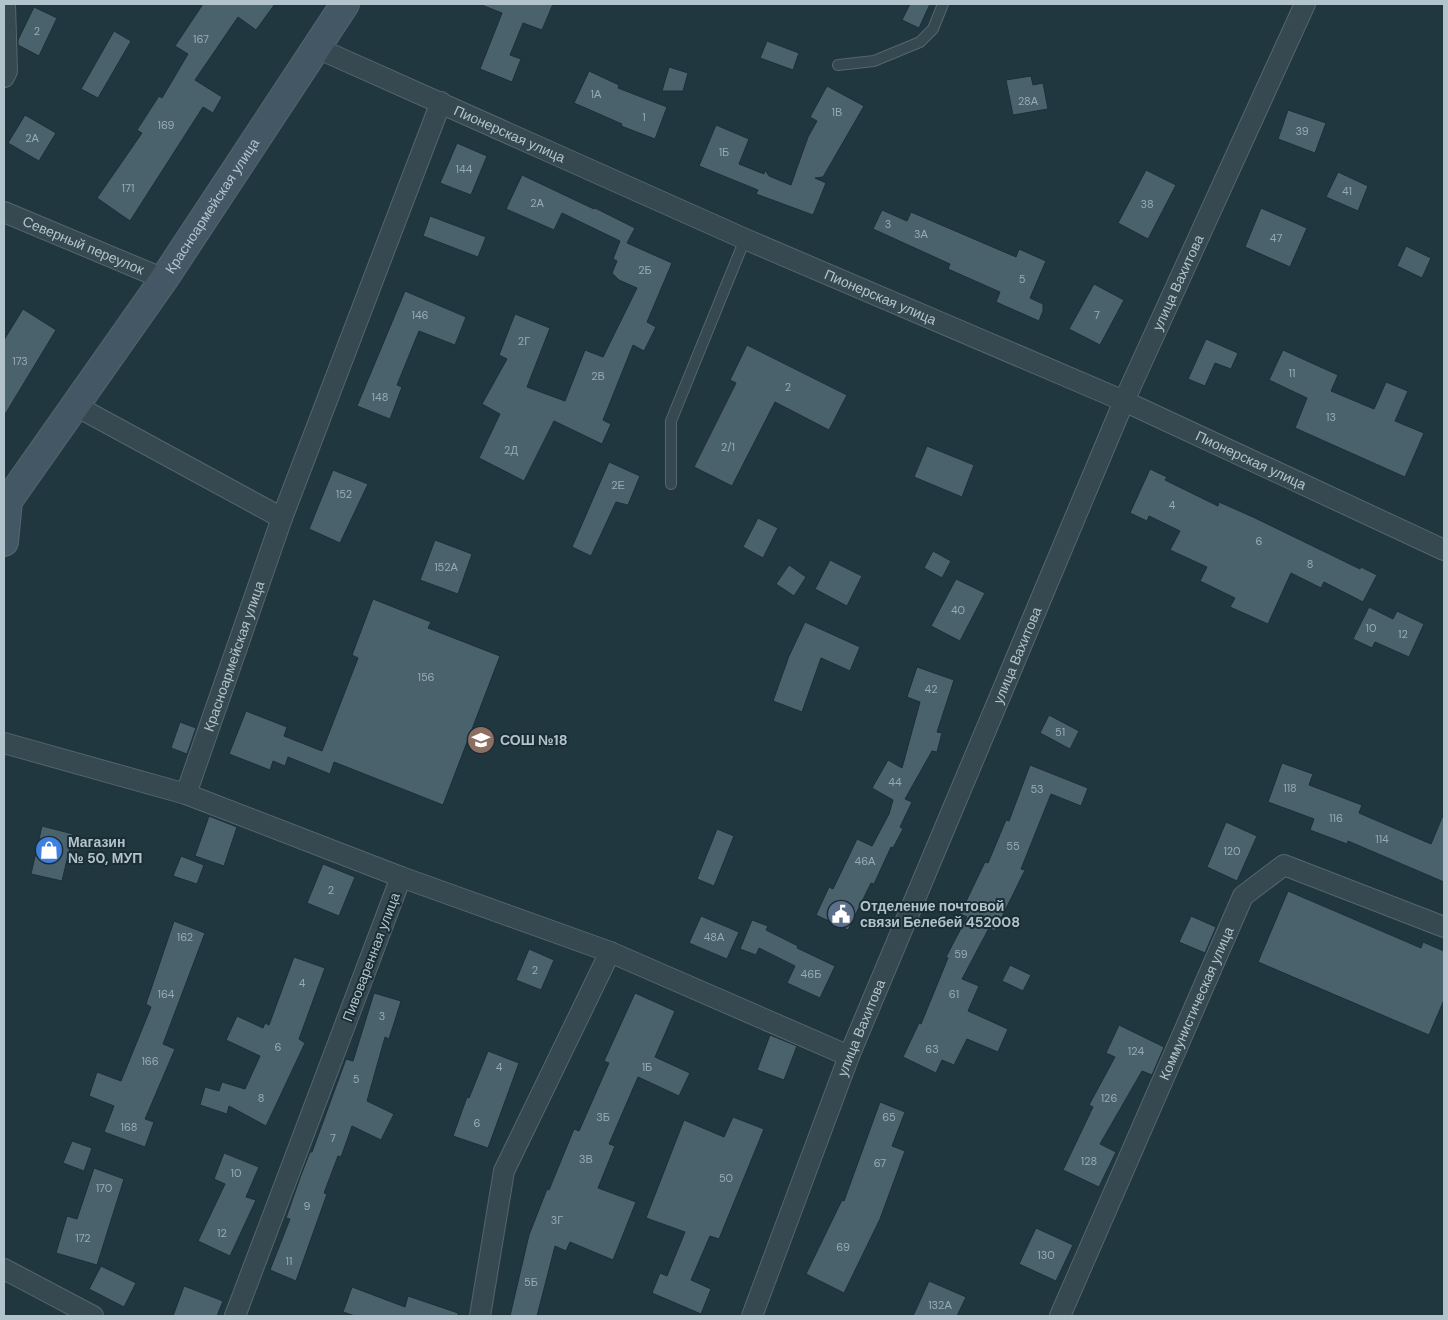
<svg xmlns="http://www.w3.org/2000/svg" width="1448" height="1320" font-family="'DM Sans',sans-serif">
  <rect width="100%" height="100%" fill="#213740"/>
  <path fill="#4a626c" stroke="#1d2f37" d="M203,4h72l-19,26 -18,-13 -43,63 27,17 -9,16 -10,-6 -73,114 -33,-23 45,-65 -5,-3 22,-34 3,2 26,-44 -13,-8z
    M479,4h74l-11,26 -19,-7 -13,32 11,4 -9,23 -32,-13 22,-56z
    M910,4h20l-11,24 -17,-8z
    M34,7l23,11 -18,38 -21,-11v-5z
    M114,31l17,10 -33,57 -17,-9z
    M767,41l32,12 -6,17 -33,-12z
    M669,67l19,6 -5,18h-21z
    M589,71l30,14 -1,3 49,19 -12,32 -34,-13 1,-2 -48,-21z
    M1031,76l2,9 10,-2 5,26 -35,6 -7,-35z
    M827,86l37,20 -41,71 -8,1 11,5 -13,32 -57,-21 2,-4 -59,-24 17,-41 33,14 -10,25 25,10 1,-4 4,6 22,9 17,-48 9,-16 -7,-4z
    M1288,110l38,13 -11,30 -37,-14z
    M25,115l31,18 -17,28 -31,-18z
    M457,143l30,13 -16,39 -31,-12z
    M1146,170l30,15 -28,54 -30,-16z
    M1338,172l30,14 -10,25 -32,-14z
    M522,175l72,34 1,-1 40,20 -8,15 45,20 -25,59 9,5 -12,24 -11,-6 -30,75 8,4 -9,20 -48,-23 -30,60 -45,-23 21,-44 -18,-10 25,-45 -8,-4 16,-41 35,14 -23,59 38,14 20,-51 18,7 34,-69 -18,-8 -7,-7 5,-12 -4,-2 7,-18 -58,-28 -8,17 -48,-21z
    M1261,208l46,20 -17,39 -45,-20z
    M882,210l25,11 4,-9 105,45 3,-8 27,12 -16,37 13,6v7l-4,10 -43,-19 4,-10 -52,-23 2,-5 -77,-35z
    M430,216l56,21 -8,20 -55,-21z
    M1406,246l25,12 -9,20 -25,-12z
    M1094,284l30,16 -24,45 -31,-16z
    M405,291l61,26 -11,28 -36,-14 -22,54 5,2 -12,32 -33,-13z
    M23,309l33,21 -52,86v-76z
    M1206,339l32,14 -7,16 -16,-6 -10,23 -17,-7z
    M747,345l100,50 -18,35 -54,-28 -43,84 -38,-19 42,-84 -6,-3z
    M1283,350l55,25 -7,16 43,18 12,-27 22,9 -13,30 29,12 -19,44 -110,-49 12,-30 -38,-18z
    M927,446l47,19 -12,32 -48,-20z
    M609,462l31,14 -12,29 -12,-3 -25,54 -19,-9z
    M1150,469l17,8 -2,3 53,26 1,-4 34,15 107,52 1,-2 16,8 -14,27 -39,-20 -3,6 -30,-15 -23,51 -38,-17 5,-9 -35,-17 7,-14 -37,-17 10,-19 -31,-15 -2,5 -17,-8z
    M333,470l35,14 -28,59 -31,-14z
    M758,518l20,10 -15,30 -20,-11z
    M435,540l37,14 -14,40 -38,-14z
    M933,551l18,10 -9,17 -18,-10z
    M830,560l32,16 -15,30 -32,-17z
    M789,565l17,12 -12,19 -18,-12z
    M956,579l29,14 -25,48 -29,-15z
    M373,599l58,23 -3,6 72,28 -57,149 -109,-43 -4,12 -42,-17 -3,9 -12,-5 -3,9 -41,-16 17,-43 41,16 -3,9 38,15 36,-93 -6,-3z
    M1369,607l24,12 4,-8 27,13 -15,33 -34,-15 -3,6 -19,-9z
    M805,622l55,25 -10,24 -29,-13 -19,54 -29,-11 16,-45z
    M917,667l37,13 -17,52 5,1 -5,19 -5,-1 -27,48 7,3 -12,25 3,2 -10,19 -2,-1 -17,37 -3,-1 -23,47 -32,-15 13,-28 4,2 24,-50 15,7 17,-32 4,-14 -21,-12 16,-28 14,8 18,-66 -13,-5z
    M1049,715l30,16 -9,18 -30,-16z
    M180,722l16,6 -9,26 -16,-6z
    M1282,763l31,11 -4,11 53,20 -3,8 72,31 13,-31v69l-96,-41 -1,3 -37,-14 4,-11 -46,-17z
    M1030,765l58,23 -7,18 -30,-12 -30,75 4,1 -30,61 -6,-3 -27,51 17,7 -11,25 40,18 -10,23 -31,-13 -13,26 -12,-5 -6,13 -33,-16 16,-34 2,1 27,-66 -2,-1 21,-40 -7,-3 25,-52 3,1 18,-43 3,1z
    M209,816l28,11 -13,39 -29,-10z
    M1226,822l31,14 -20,45 -30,-14z
    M42,826l31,8 -11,47 -31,-7z
    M717,829l17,7 -20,50 -17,-7z
    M181,856l23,9 -7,19 -24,-8z
    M323,864l32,13 -16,39 -32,-13z
    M1288,891l133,57 2,-6 21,9v49l-15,35 -171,-73z
    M701,916l38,16 -12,27 -38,-16z
    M1191,916l25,11 -11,26 -26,-11z
    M752,920l16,6 -2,4 32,16 -1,2 38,18 -15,32 -33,-15 8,-17 -36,-18 -3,7 -16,-6z
    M174,921l31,12 -42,111 12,5 -30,70 9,3 -9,25 -41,-15 10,-26 -25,-10 8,-24 24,9 30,-74 -5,-3z
    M529,949l25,11 -13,30 -25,-10z
    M294,957l31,11 -26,71 6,4 -39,83 -37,-20 -2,8 -27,-9 5,-18 14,4 3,-9 23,7 15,-33 -34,-16 11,-24 26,12 2,-5 4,2z
    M1010,965l21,10 -8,16 -21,-10z
    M374,993l27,8 -12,38 -4,-2 -18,64 27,13 -13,26 -29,-14 -11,31 -3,-1 -14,37 3,1 -31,87 -26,-11 20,-51 -4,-1 15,-43 9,-23h2l34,-93 7,2z
    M635,993l40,18 -20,46 35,16 -11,23 -41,-19 -29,67 6,2 -17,42 38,14 -23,58 -43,-18 -4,9 -11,-5 -18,70h-27l19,-81 18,-46 2,1 25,-61 5,2 30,-68 -5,-2z
    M1119,1025l45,22 -12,28 -10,-4 -42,73 16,8 -17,35 -36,-17 30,-63 -4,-2 26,-48 -9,-4z
    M770,1035l27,11 -13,34 -27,-10z
    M488,1051l31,12 -31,85 -35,-12 14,-39 2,1z
    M880,1102l25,10 -13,34 13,5 -25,68 -36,74 -38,-19 36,-74 2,1z
    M733,1117l31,12 -45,110 -9,-3 -19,44 20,9 -10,25 -49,-21 8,-20 7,3 18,-44 -39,-14 38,-98 40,17z
    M72,1141l20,7 -8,23 -21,-8z
    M224,1153l35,14 -13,30 10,3 -26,56 -32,-15 27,-57 -11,-5z
    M94,1168l30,11 -27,86 -41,-12 11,-37 10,3z
    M1036,1228l37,17 -17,36 -37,-17z
    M101,1266l35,17 -12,24 -35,-18z
    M929,1281l37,16 -9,19h-44z
    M184,1286l39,15 -6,15h-44z
    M352,1287l53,20 3,-11 50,17v3h-103l-12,-4z"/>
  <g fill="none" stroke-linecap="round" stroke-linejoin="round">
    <g stroke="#54666e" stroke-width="12">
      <path id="lane" d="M838,65l36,-4 46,-19 13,-13 10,-25
        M671,484v-63l74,-182"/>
    </g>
    <g stroke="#54666e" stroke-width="22">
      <g id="street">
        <path id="s1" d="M317,48l428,191 379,162 320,149"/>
        <path d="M4,77l3,-6 -2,-67"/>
        <path id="s2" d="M4,212l160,67"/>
        <path d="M76,406l206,112 159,-416"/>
        <path d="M4,743l182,51 215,83 -166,439"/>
        <path id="s3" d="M186,794l96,-276"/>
        <path d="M401,877l209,75 239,104"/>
        <path d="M4,1269l89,47"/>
        <path d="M480,1316l24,-145 106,-219"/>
        <path id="s4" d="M752,1316l97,-260 275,-655 181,-397"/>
        <path id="s5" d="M1060,1316l183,-420 41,-31 160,62"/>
      </g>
    </g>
    <g stroke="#54666e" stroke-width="30">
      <g id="secondary">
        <path id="s6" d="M4,542l4,-41 156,-222 181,-275"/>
      </g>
    </g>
    <use href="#lane" stroke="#364850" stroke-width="10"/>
    <use href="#street" stroke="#364850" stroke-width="20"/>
    <use href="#secondary" stroke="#435864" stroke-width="28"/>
  </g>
  <defs>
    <g id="school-disc" transform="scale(1.4375)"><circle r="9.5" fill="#8d6e63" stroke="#1b2d35"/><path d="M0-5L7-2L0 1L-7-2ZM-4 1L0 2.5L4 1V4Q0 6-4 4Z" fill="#fff"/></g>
    <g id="shop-disc" transform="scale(1.4375)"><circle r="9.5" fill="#3f7fe0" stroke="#1b2d35"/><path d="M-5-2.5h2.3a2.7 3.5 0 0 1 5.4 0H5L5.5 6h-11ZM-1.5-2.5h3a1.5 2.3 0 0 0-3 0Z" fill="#fff"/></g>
    <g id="civic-disc" transform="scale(1.4375)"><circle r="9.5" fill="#5c6f8a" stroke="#1b2d35"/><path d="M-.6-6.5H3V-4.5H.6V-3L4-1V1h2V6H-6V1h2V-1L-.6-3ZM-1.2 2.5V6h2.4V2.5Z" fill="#fff"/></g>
  </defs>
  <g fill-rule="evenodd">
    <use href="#school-disc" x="481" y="740"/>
    <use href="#shop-disc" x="49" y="850"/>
    <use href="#civic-disc" x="841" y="914"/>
  </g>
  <g text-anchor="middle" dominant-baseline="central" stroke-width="4" stroke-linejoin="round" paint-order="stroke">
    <g font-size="11" fill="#98abb3">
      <text x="37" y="31">2</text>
      <text x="201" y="39">167</text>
      <text x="596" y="94">1А</text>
      <text x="1028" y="101">28А</text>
      <text x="837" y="112">1В</text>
      <text x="644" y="117">1</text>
      <text x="166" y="125">169</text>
      <text x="1302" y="131">39</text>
      <text x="32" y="138">2А</text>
      <text x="724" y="152">1Б</text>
      <text x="464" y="169">144</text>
      <text x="128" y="188">171</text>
      <text x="1347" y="191">41</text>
      <text x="537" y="203">2А</text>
      <text x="1147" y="204">38</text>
      <text x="888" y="224">3</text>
      <text x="921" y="234">3А</text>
      <text x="1276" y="238">47</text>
      <text x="645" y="270">2Б</text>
      <text x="1022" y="279">5</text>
      <text x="420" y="315">146</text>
      <text x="1097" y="315">7</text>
      <text x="524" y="341">2Г</text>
      <text x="20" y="361">173</text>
      <text x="1292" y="373">11</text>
      <text x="598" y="376">2В</text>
      <text x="788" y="387">2</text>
      <text x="380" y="397">148</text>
      <text x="1331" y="417">13</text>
      <text x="728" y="447">2/1</text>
      <text x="511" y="450">2Д</text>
      <text x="618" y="485">2Е</text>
      <text x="344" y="494">152</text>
      <text x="1172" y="505">4</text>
      <text x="1259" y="541">6</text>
      <text x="1310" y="564">8</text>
      <text x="446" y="567">152А</text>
      <text x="958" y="610">40</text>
      <text x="1371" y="628">10</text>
      <text x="1403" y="634">12</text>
      <text x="426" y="677">156</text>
      <text x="931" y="689">42</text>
      <text x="1060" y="732">51</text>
      <text x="895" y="782">44</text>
      <text x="1290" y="788">118</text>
      <text x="1037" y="789">53</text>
      <text x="1336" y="818">116</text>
      <text x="1382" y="839">114</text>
      <text x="1013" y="846">55</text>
      <text x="1232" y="851">120</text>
      <text x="865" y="861">46А</text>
      <text x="331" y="890">2</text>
      <text x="185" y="937">162</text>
      <text x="714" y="937">48А</text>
      <text x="961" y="954">59</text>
      <text x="535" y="970">2</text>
      <text x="811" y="974">46Б</text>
      <text x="302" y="983">4</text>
      <text x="166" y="994">164</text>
      <text x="954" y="994">61</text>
      <text x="382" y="1016">3</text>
      <text x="278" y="1047">6</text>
      <text x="932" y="1049">63</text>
      <text x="1136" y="1051">124</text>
      <text x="150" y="1061">166</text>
      <text x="499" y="1067">4</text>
      <text x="647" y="1067">1Б</text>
      <text x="356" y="1079">5</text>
      <text x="261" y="1098">8</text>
      <text x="1109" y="1098">126</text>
      <text x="603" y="1117">3Б</text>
      <text x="889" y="1117">65</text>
      <text x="477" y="1123">6</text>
      <text x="129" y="1127">168</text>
      <text x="333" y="1138">7</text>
      <text x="586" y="1159">3В</text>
      <text x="1089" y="1161">128</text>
      <text x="880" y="1163">67</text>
      <text x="236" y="1173">10</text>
      <text x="726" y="1178">50</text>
      <text x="104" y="1188">170</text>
      <text x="307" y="1206">9</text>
      <text x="557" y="1220">3Г</text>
      <text x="222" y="1233">12</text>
      <text x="83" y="1238">172</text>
      <text x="843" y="1247">69</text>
      <text x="1046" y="1255">130</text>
      <text x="289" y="1261">11</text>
      <text x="531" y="1282">5Б</text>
      <text x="940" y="1305">132А</text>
    </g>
    <g font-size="14" fill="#b2c3cb" stroke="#1b2d35">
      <text stroke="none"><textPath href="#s1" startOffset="211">Пионерская улица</textPath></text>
      <text stroke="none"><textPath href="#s6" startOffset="400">Красноармейская улица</textPath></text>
      <text stroke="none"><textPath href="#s2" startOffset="86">Северный переулок</textPath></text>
      <text stroke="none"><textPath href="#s4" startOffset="1118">улица Вахитова</textPath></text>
      <text stroke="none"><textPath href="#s1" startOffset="616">Пионерская улица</textPath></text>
      <text stroke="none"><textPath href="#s1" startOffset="1021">Пионерская улица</textPath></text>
      <text stroke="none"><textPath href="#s4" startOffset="712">улица Вахитова</textPath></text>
      <text stroke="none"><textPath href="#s3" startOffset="146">Красноармейская улица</textPath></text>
      <text transform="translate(371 957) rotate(-69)">Пивоваренная улица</text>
      <text stroke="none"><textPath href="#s5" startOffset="341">Коммунистическая улица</textPath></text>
      <text stroke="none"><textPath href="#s4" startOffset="308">улица Вахитова</textPath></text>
    </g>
    <g font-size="14" font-weight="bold" fill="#b2c3cb" stroke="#1b2d35" text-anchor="start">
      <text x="500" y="740">СОШ №18</text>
      <text x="68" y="842">Магазин<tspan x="68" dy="16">№ 50, МУП</tspan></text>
      <text x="860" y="906">Отделение почтовой<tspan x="860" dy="16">связи Белебей 452008</tspan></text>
    </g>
  </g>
  <rect width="1448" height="1320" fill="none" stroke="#b2c3cb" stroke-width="10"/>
</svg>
